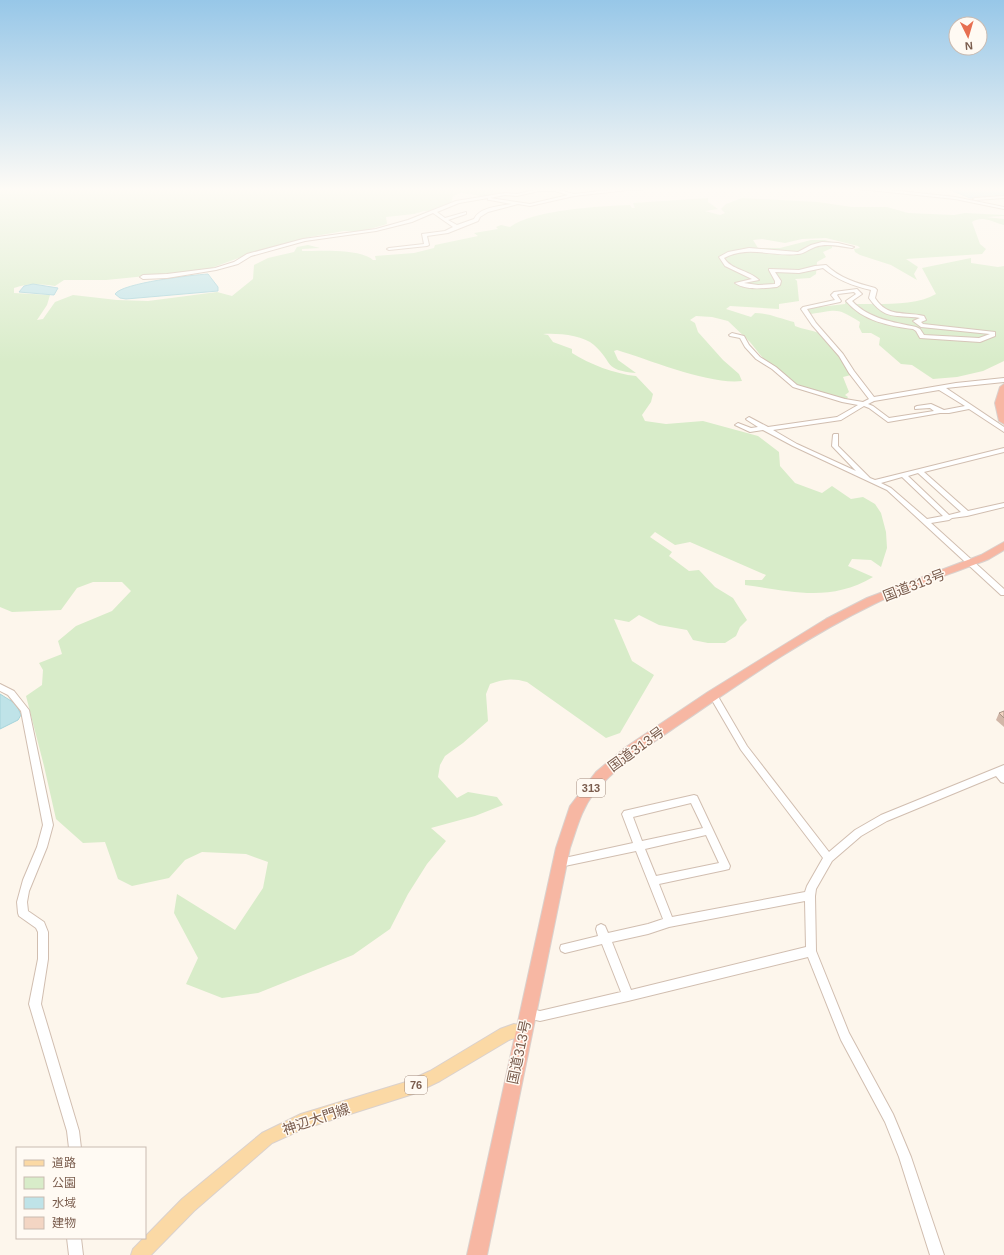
<svg xmlns="http://www.w3.org/2000/svg" width="1004" height="1255" font-family="Arial,'Noto Sans JP',sans-serif">
  <rect width="100%" height="100%" fill="#fdf6ec"/>
  <path fill="#d8ecc9" d="M0,187h493l12,7 -21,3 -14,-3 -9,-1 -8,3 -2,7 -19,9 -8,-1 -10,3 -28,3 1,7 -27,8 -16,-1 -34,6 -37,12 -29,7 -38,14 -100,10h-42l-9,6c-15,-2 -26,-3 -41,2v5l36,2 -3,10 -10,15 6,-1 12,-17 18,-7 44,5 31,1 69,-9 15,4 21,-17 1,-14 14,-7 26,-6 3,-5 11,-2 12,3 -18,1v2c17,0 57,-3 71,9h3l-1,-4 39,-3 20,-5 1,-3 43,-9 -4,-3 24,-4 -2,-2 5,-2 9,2c22,-17 91,-21 120,-22l2,3h3l-2,-5 75,-5v4l10,7 -13,2 15,4 5,-2 -4,-4 5,-5 16,-6 76,4 34,5h35l21,6 46,2 11,-2 39,2v1l-18,1 18,2v6c-12,-3 -21,-10 -32,-3l8,22 6,5 -4,5 -76,5 12,8 -4,7 3,6 -26,-15 -31,-10 -5,-3 -1,-3 6,-1 -2,-2 -32,-8 -24,1 -17,4 -23,-4 -9,1 5,8h22l31,-8h14l23,7 -16,-1v2l-9,4 3,5 -9,5 -1,12 -6,4 -15,1 2,2 2,20 -20,3v5l-49,-3 -4,3 25,8 4,-4c14,0 26,6 39,9l1,4c7,3 16,4 24,7 12,6 24,31 32,42l-8,2 6,15 -4,3 3,2 -2,3 -48,-15 -36,-28 -12,-15 -22,-21 -16,-4 -16,-1 -6,4 5,3 3,9 25,28 16,14 3,7c-32,4 -92,-21 -125,-31l-3,1 4,9 18,13c-33,-3 -22,-10 -42,-28 -11,-10 -36,-12 -51,-11l5,1 5,7 19,7v4c17,11 43,21 64,23l17,18 -2,8 -9,13 3,6 21,3 37,-3 55,15 21,16 1,14 15,17 27,10 10,-7 19,13 12,-2 12,7 6,9 5,19 1,16 -6,19 -10,-7 -19,-1 -4,7 25,11c-44,26 -82,14 -128,8v-5h17l4,-5 -76,-33 -15,3 -20,-13 -5,5 22,15 -3,4 20,15 10,-1 16,17 18,11 14,22 -7,7 -4,9 -11,7h-17l-15,-3 -6,-10 -28,-5 -20,-10 -10,7 -15,-3 18,42 22,14 -34,58 -14,5 -79,-56c-14,-4 -23,-3 -37,2l-4,10 2,27 -25,22 -18,13 -5,9 -2,12 19,21 11,-6 29,5 6,8 -28,11 -44,12 15,13 -19,23 -19,30 -18,35 -37,26 -95,38 -36,5 -36,-14 12,-26 -24,-45 3,-19 58,36 28,-42 5,-26 -22,-8 -44,-2 -17,8 -16,18 -37,8 -14,-7 -13,-37 -22,1 -27,-24 -12,-53 -18,-70 16,-11 1,-15 -4,-7 23,-9 -4,-13 18,-15 36,-15 19,-20 -9,-9h-29l-16,6 -16,22 -49,2 -12,-5z
    M971,258v5l27,4 6,-1v95l-21,10 -26,6 -24,2 -21,-14 -11,-1 -22,-19 1,-7 -9,-5h-9l-3,-6 1,-5c-24,-15 -22,-12 -49,-8l-3,-4 3,-2 34,-4 1,-4 6,-4 3,8c24,0 61,2 81,-10l-14,-26z"/>
  <path fill="#bfe3e8" stroke="#a5d3da" d="M943,187h61v9l-34,2z
    M208,274l10,13v4l-92,8 -6,-1 -5,-4c7,-11 77,-19 93,-20z
    M33,284l25,4 -4,7 -35,-3 5,-6z
    M0,694l16,10 5,11 -3,5 -18,9z"/>
  <g fill="none" stroke-linecap="round" stroke-linejoin="round">
    <g stroke="#d1beb0" stroke-width="2">
      <path id="minor" d="M666,187l-2,1 -36,2 -54,6 -44,10 -12,-2 -30,8 -8,5 -2,4 -30,12 -21,3 2,9 -2,1 -38,4 -2,-1 2,-1 35,-4 -2,-10 23,-3 8,-4 -20,-14 -21,9 -36,9 -71,10 -54,15 -13,8 -22,6 -49,8 -24,1 -3,-2 3,-2 24,-1 48,-6 19,-6 13,-8 56,-15 73,-10 32,-9 48,-19 49,-8 12,1 22,-5h16l19,5 54,-6zM539,191h16l13,4 -38,9 -40,-6 15,-3 12,1zM488,198v2h2l22,4c-12,2 -32,3 -38,15l-17,6 -9,-5 18,-6v-2l-21,6 -8,-6 22,-9z
        M848,187h14l93,10 49,10v2l-49,-10 -105,-11z
        M1004,196v2l-29,2 -2,-1 2,-1z
        M822,242l16,1 16,4 -2,1c-12,-2 -26,-5 -37,-1 -6,2 -11,7 -17,7 -26,3 -50,-9 -74,4 7,12 25,12 35,22l-15,3 14,2 17,-1v-3l-6,-11v-1l30,1 16,-4 11,-1c14,13 30,18 49,23l2,2 -2,8c13,20 28,13 49,18l2,4 -5,2 2,2 72,8v4l-15,6 -60,-4 -4,-7 -3,-2c-24,-3 -50,-8 -67,-28l10,-7 -2,-2 -16,2 -1,1 4,6 -1,1 -33,7 9,14 27,31 11,17 20,26 82,-14 48,-5v4l-58,6 58,39v5l-35,-23 -20,4h-9l-52,9 -19,-14 -5,-2 -23,14 -68,10 24,14 59,27 -24,-25 1,-11 1,-1h4v12l32,32 5,2 129,-32v4l-80,20 44,39 36,-8v4l-37,9 -15,2 -3,2 -18,3 73,66v6h-3l-114,-105 -94,-44 -30,-16 -13,2 -15,-7 3,-2 13,5 7,-1 -11,-7 -1,-1 3,-2 19,10 69,-10 21,-12 -16,-3 -49,-15 -21,-18 -16,-10 -11,-12 -5,-9 -10,-2 -1,-1 3,-2 12,3 5,9 11,12 16,10 21,18 48,14 18,3 6,-3 -20,-26 -10,-17 -27,-31 -11,-16 2,-2 32,-7 -4,-5 3,-3 23,-3 5,5 -10,7c17,18 41,21 64,26l4,2 4,6 55,3 11,-4 -69,-7 -8,-6 7,-3c-24,-4 -35,3 -51,-20l2,-8c-18,-4 -34,-10 -48,-22l-24,5 -24,-1 6,9 -1,4 -3,2c-13,1 -30,4 -42,-4l17,-4 -27,-13 -6,-9 9,-5 21,-4 49,4 13,-7zM939,390l26,16 -21,4 -13,-6 -14,2 -2,1v2l15,-1 4,3 -45,7 -16,-12 -5,-2 6,-3zM918,473l43,39 -12,3 -41,-39zM902,477l41,39 -16,3 -36,-31 -10,-5z
        M0,684l14,7 15,19 24,115 -6,22 -18,44 -2,11 1,9 16,11 4,10v27l-7,45 38,127 2,17h-12l-2,-17 -38,-127 9,-45v-27l-2,-4 -17,-12 -1,-3 -1,-11 6,-22 14,-33 6,-22 -22,-114 -13,-16 -8,-4z
        M713,692l3,1 31,53 82,106 26,-22 26,-15 123,-50v18l-3,-1 -5,-6 -109,45 -26,15 -29,25 -16,28 -1,7 1,55 33,82 44,81 18,43 33,98h-14l-31,-98 -14,-35 -44,-82 -33,-83 -180,44 -88,20 -17,-4 -2,-4 2,-4 4,-1 13,3 81,-19 -19,-48 -37,9 -4,-2 -1,-3 1,-3 37,-9 -2,-7 1,-3 4,-2 4,2 3,7 40,-9 15,-5 -27,-68 -76,16 -4,-1 -1,-3 1,-3 4,-1 73,-16 -11,-29 2,-3 70,-16 3,1 33,70 -1,3 -4,1 -66,14 13,33 133,-25 2,-6 16,-28 -82,-108 -32,-55 1,-2zM691,803l12,25 -61,13 -9,-24zM706,835l13,28 -63,13 -11,-27zM805,901l1,46 -175,43 -19,-48 36,-8 21,-7z
        M67,1238h14l2,17h-14z"/>
    </g>
    <g stroke="#dad1cd" stroke-width="2">
      <path id="major" d="M514,1024l14,3 2,5 -2,5c-6,2 -12,0 -19,3l-69,41 -27,13 -110,35 -31,14 -78,68 -43,44h-20l2,-6 49,-50 80,-66 39,-19 105,-32 24,-11 70,-42z"/>
    </g>
    <g stroke="#dad1cd" stroke-width="2">
      <path id="highway" d="M1004,384v40l-5,-3 -4,-18 5,-16z
        M1004,542v8l-15,9c-38,15 -79,28 -115,45 -66,32 -128,75 -188,116 -32,22 -67,43 -92,73 -13,17 -17,35 -24,55l-83,407h-20l89,-407 14,-42 26,-34 30,-25 82,-55 118,-73 41,-21 114,-43z"/>
    </g>
    <use href="#minor" fill="#fff" fill-rule="evenodd"/>
    <use href="#major" fill="#fbd9a5" fill-rule="evenodd"/>
    <use href="#highway" fill="#f7b7a3" fill-rule="evenodd"/>
  </g>
  <path fill="#d1b7a8" d="M1004,711v16l-8,-7 3,-7z"/>
  <path fill="#f3d5c3" stroke="#aa9588" d="M1004,711v7l-5,-5z"/>
  <linearGradient id="sky" x2="0" y2="1"><stop stop-color="#97c7e8"/><stop offset="0.52" stop-color="#fefbf6"/><stop offset="1" stop-color="#fefbf6" stop-opacity="0"/></linearGradient>
  <rect width="1004" height="363" fill="url(#sky)"/>
  <g text-anchor="middle" dominant-baseline="central" stroke-width="3" stroke-linejoin="round" paint-order="stroke">
    <g fill="#fffaf3" stroke="#a28b7f" stroke-width="1">
      <rect x="577" y="779" width="28" height="18" rx="3"/>
      <rect x="405" y="1076" width="22" height="18" rx="3"/>
    </g>
    <g font-size="11" font-weight="bold" fill="#7a5c4d">
      <text x="591" y="788">313</text>
      <text x="416" y="1085">76</text>
    </g>
    <g font-size="14" fill="#7a5c4d" stroke="#fffaf3">
      <text transform="translate(914 585) rotate(-21)">国道313号</text>
      <text transform="translate(636 749) rotate(-36)">国道313号</text>
      <text transform="translate(519 1052) rotate(-78)">国道313号</text>
      <text transform="translate(316 1119) rotate(-19)">神辺大門線</text>
    </g>
  </g>
  <rect x="16" y="1147" width="130" height="92" fill="#fffaf3" stroke="#cabbb1"/>
  <rect x="24" y="1160" width="20" height="6" fill="#fbd9a5" stroke="#cabbb1"/>
  <text x="52" y="1167" font-size="12" fill="#7a5c4d">道路</text>
  <rect x="24" y="1177" width="20" height="12" fill="#d8ecc9" stroke="#cabbb1"/>
  <text x="52" y="1187" font-size="12" fill="#7a5c4d">公園</text>
  <rect x="24" y="1197" width="20" height="12" fill="#bfe3e8" stroke="#cabbb1"/>
  <text x="52" y="1207" font-size="12" fill="#7a5c4d">水域</text>
  <rect x="24" y="1217" width="20" height="12" fill="#f3d5c3" stroke="#cabbb1"/>
  <text x="52" y="1227" font-size="12" fill="#7a5c4d">建物</text>
  <g transform="translate(968 36) rotate(175)"><circle r="19" fill="#fffaf3" stroke="#cabbb1"/>
  <path d="M0-3L7 15L0 10L-7 15Z" fill="#e76f51"/>
  <text y="-6" font-size="11" font-weight="bold" text-anchor="middle" fill="#7a5c4d">N</text>
  </g>
</svg>
